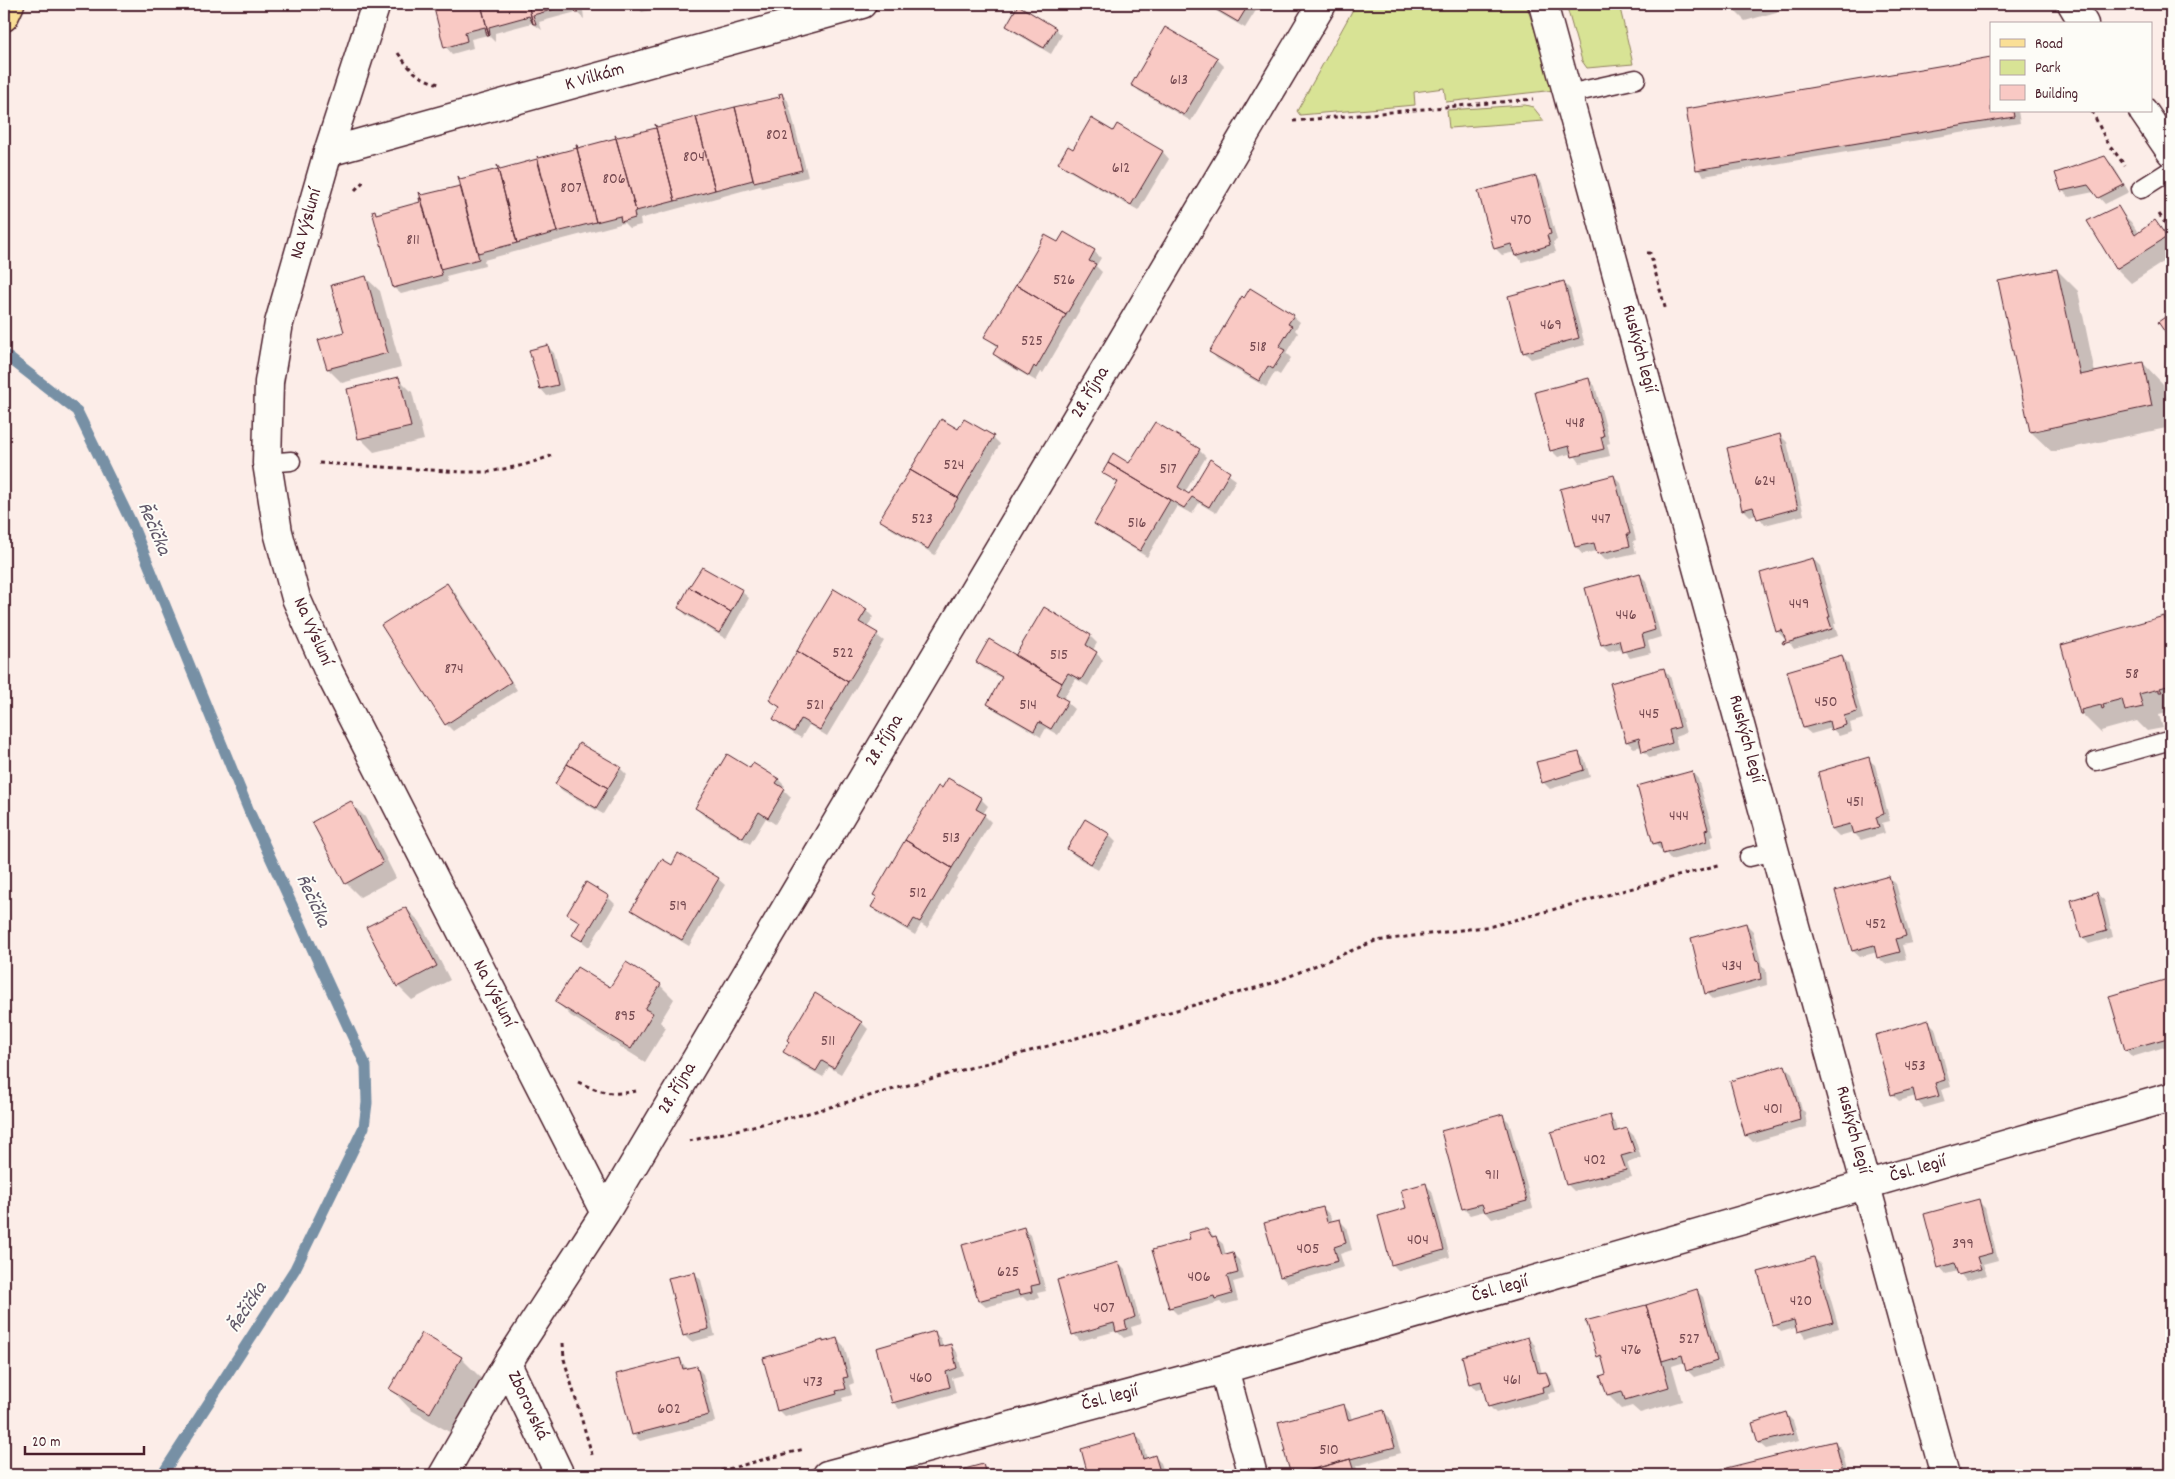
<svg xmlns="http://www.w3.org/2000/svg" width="2175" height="1479" font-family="Dekko,sans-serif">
  <rect width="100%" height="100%" fill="#fcede8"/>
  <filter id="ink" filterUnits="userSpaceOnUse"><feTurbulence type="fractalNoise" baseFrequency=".02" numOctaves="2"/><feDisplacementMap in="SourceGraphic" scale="10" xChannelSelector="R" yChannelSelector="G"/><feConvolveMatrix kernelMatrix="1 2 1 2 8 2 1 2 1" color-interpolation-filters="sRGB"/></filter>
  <g filter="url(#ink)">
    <path fill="#d8e395" stroke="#918160" d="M1356,4h170l29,86 -109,12 -2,-14 -30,4 1,13 -115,10 -3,-4z
      M1566,4h53l14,60 -46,4 -5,-7z
      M1525,105l8,2 11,14 -95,7 -2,-18z"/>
    <path fill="#0003" d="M434,4h173l-24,6 1,9 -8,-7 -37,10 3,8 -10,-7 -37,10v9l-7,-7 -17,4 2,9 -21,6 -6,-7z
      M634,4h41l-33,8z
      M1204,4h56l-15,24z
      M1728,4h68l1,2 -52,15z
      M1007,26l48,3 7,6 -11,19 -37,-22z
      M1217,59l7,7 -33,55 -52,-30 -6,-7z
      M1991,59v52h27l2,12 -316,53 -7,-7 -10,-59z
      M782,94l6,7 20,76 -46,11 -2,-2 -117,32 -3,1 1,6 -12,3 -5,-5 -140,37 1,6 -39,10 2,6 -47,12 -7,-6 -20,-76 3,3 44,-13 1,-5 39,-10 -1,-7 236,-62 85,-20z
      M1117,126l46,26 6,7 -31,52 -72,-42 -6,-6 14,-12 39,-18z
      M2105,158l7,6 17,28 -24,12 -11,-12 -25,5 -7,-7z
      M1536,177l6,7 15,56 -4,2 3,10 -34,10 -7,-10 -13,3 -7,-7z
      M2117,208l14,14 8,12 16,-12 16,17v18l-40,26 -14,-14 -28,-48z
      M1058,244l36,7 7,7 -5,8 6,6 -59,101 -2,-1 -5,9 -35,-20 -7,-7 4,-7 -12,-10z
      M2057,270l21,21 17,82 48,-10 20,21 8,43 -119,25 -21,-20z
      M365,277l15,14 21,76 -59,16 -14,-14 18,-36z
      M1563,282l7,7 15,56 -54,14 -7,-7z
      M1293,316l7,6 -5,8 3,3 -12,20 5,5 -11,17 -5,-3 -9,15 -49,-28 -6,-7z
      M547,346l7,7 10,38 -17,5 -6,-7z
      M398,378l14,14 12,48 -50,12 -14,-14z
      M1589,379l6,7 15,57 -3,1 3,12 -30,7 -7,-10 -15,4 -7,-7z
      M964,421l29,16 7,7 -65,111 -47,-28 -7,-7 78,-89z
      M1780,435l7,7 17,73 -39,10 -8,-11 -7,2 -7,-7z
      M1199,450l7,7 -21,35 5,3 20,-34 26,19 -20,33 -17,-10 -7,11 -15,-8 -30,51 -44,-27 -7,-6 22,-40 -15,-12 10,-17 17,10z
      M1614,476l7,7 15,57 -3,1 3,12 -31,7 -8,-9 -15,3 -6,-7z
      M1813,559l7,7 16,57 -2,1 4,12 -44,13 -8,-11h-2l-7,-7z
      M1639,574l7,7 15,56 -13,4 3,12 -21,5 -8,-10 -13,3 -7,-6z
      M447,585l7,6 63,99 -64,41 -7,-7z
      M742,592l7,6 -23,41 -40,-24 -6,-7z
      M866,610l7,7 -6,11 17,13 -57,95 -18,-11 -8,13 -20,-12 -6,-7 6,-10 -10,-9z
      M2163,618l8,7v87l-12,3 4,13 -16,3 -10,-10 -36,10 1,3 -21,-21 -19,-67z
      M1090,636l7,7 -4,7 10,10 -15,26 -12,-7 -13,20 11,10 -16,26 -12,-7 -5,9 -46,-27 -7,-6 15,-25 -19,-10 -7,-7 40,-5z
      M1841,656l7,7 15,56 -13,4 2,9 -13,4 -7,-8 -21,6 -7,-6z
      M1663,669l7,7 16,57 -11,4 3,13 -28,8 -6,-7 -2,-5 -8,2 -7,-6z
      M1579,753l6,7 5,17 -40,12 -7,-7z
      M1868,759l7,6 15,56 -8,2 3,10 -24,7 -8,-8 -14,4 -7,-7 -12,-56z
      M620,768l7,7 -24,39 -40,-23 -7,-7z
      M751,770l28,10 6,6 -2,3 8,8 -16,27 -9,-6 -16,26 -47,-29 -7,-7z
      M1692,772l6,7 16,56 -3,1 2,12 -42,12 -8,-11 -2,1 -7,-7z
      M981,799l7,7 -5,8 8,8 -64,106 -6,-4 -6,11 -36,-21 -6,-7z
      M351,803l14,14 31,61 -36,19 -14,-14z
      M1086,821l23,14 7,7 -18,28 -23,-14 -7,-7z
      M672,866l46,13 7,6 -36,61 -50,-30 -7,-7z
      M1889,877l7,7 16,59 -10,2 4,14 -21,5 -7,-7 -1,-5 -17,5 -7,-6z
      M586,884l22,13 7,7 -26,43 -15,-12 7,-12 -12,-10z
      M2097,894l7,6 9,37 -24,7 -7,-7z
      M406,908l14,14 30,58 -38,20 -14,-14z
      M1746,924l7,7 9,35 4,4 1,15 -54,15 -7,-7z
      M2168,980l3,4v61l-39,12 -6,-7 -15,-54z
      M660,985l14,14 -14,23 6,6 -21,34 -74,-46 -14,-14 53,-13z
      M1928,1021l7,7 16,59 -10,3 4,12 -21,6 -7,-7 -1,-5 -17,5 -7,-7z
      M862,1023l6,6 -27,45 -12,-7 -6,10 -32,-18 -6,-7z
      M1785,1067l7,6 10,37 3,2 2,15 -54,15 -7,-7z
      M1502,1115l7,7 24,86 -41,11 -7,-8 -15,4 -7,-7z
      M1609,1117l7,7 2,8 9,-3 7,7 7,22 -14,5 5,14 -58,14 -7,-7z
      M1426,1185l6,6 18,66 -51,14 -7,-7 16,-55z
      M1978,1201l7,7 13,52 -15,4 4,11 -21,6 -8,-10 -12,3 -6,-7z
      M1323,1208l7,7 2,7 7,-2 7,7 6,23 -12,4 4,13 -56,16 -7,-6z
      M1023,1228l7,7 16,56 -9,2 2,5 -12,3 -4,-4 -37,10 -7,-6z
      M1207,1230l16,14 3,11 6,-2 7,7 5,19 -11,3 5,19 -15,4 -3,-3 -43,12 -7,-7 21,-67z
      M1814,1258l7,7 18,63 -34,10 -7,-11 -17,5 -6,-7z
      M1119,1263l7,7 15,54 -10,3 2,8 -9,3 -8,-7 -36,10 -6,-7z
      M694,1273l7,7 14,56 -24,6 -7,-7z
      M1697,1291l6,6 20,71 -29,9 -7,-7 -2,-8 -13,4 10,35 -42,12 -8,-7 -10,3 -14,-14v-20l-3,-12 -7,-7 -8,-27 -6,-7z
      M935,1333l6,6 2,8 7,-2 7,7 6,23 -11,3 4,15 -57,16 -6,-7z
      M422,1335l39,23 21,21 -31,54 -40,-23 -20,-21z
      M1528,1338l7,7 7,29 3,-1 7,7 4,12 -8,1 1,6 -53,14 -7,-7 -4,-18 -8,2 -7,-7z
      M837,1339l7,7 10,37 -5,2 3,10 -10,3 1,3 -58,16 -7,-7z
      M680,1359l7,10 9,-2 7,7 12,48 -75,19 -7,-7z
      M1343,1405l7,7 2,8 32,-8 6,6 11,35 -45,13 3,9h-66z
      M1786,1414l7,7 6,20 -33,8 -7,-6z
      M1135,1435l7,6 5,18 8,-2 6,6 4,12h-76l-7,-25z
      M1835,1442l7,7 6,26h-145z
      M983,1465l8,10h-27l-2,-4z
      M2056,1473l2,2h-11z"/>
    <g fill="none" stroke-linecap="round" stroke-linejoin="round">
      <path stroke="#7790a5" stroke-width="11" d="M4,354l73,57 55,113 117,287 117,255 1,37 -3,24 -69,142 -133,206"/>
    </g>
    <path fill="#f9c9c4" stroke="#4a1f2b" d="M433,4h48l8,32h-2l-2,-9 -20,5 2,9 -23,7z
      M481,4h47l5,20 -4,-8 -40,11 1,8 -1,1z
      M528,4h47l3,9h-2l-2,-9 -41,11 3,9h-3z
      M1207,4h42l-11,18z
      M1018,5l38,23 -12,20 -38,-22z
      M1165,27l53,31 -34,57 -53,-30z
      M1991,57v54h22l1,6 -318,53 -10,-61z
      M782,93l20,77 -48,12 -19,-75 45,-10 -1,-3z
      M735,107l18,73 -38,10 -19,-73z
      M696,117l19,73 -40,11 -20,-77 2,3z
      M1091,118l22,13 4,-7 46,27 -32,54 -73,-42 10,-17 5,3z
      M656,128l19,73 -39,10 -21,-76 3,2z
      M616,138l20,73 -2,1 1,6 -14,4 -1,-6 -24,6 -20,-77h1l1,3z
      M577,148l19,74 -39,10 -20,-76 2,2z
      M2105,156l19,29 -26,13 -10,-13 -27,6 -6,-18z
      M537,159l20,73 -40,11 -20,-78 3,4z
      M498,169l19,74 -39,10 -20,-77 2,3z
      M1536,176l15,58 -4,1 3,10 -35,11 -4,-12 -17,5 -16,-58z
      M460,186l19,73 -39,10 -21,-77 3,3z
      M419,198h2l21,77 -49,13 -21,-77 3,-1 1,4 44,-12z
      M2118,206l17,29 20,-15 12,17 -51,32 -29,-48z
      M1064,232l31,18 -6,11 7,3 -30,51 -50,-30 29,-50 13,7z
      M2057,269l23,106 63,-13 9,44 -122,26 -32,-151z
      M366,276l22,77 -61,16 -9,-29 26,-8 -13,-47z
      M1564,281l15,57 -56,15 -15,-57z
      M1016,285l50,30 -30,53 -2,-2 -5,10 -36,-22 5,-9 -14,-8z
      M1250,288l44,27 -6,9 4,2 -13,21 6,3 -12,19 -5,-3 -9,15 -50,-29 33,-56 2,2z
      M2171,313v28l-13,-19z
      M548,345l10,40 -18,4 -11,-39z
      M399,377l12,50 -53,12 -11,-50z
      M1589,378l15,58 -3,1 3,12 -32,8 -3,-11 -19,5 -15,-59z
      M941,419l17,10 6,-10 30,17 -36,62 -48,-28z
      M1155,422l45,27 -22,38 11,7 21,-35 20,13 -21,35 -17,-10 -8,11 -76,-45 5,-10 16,10z
      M1780,434l18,74 -41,11 -4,-12 -11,3 -15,-62z
      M1108,463l62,37 -30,51 -46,-27 24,-42 -16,-9z
      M910,470l48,28 -30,51 -49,-29z
      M1614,475l16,59h-3l3,12 -33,8 -3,-11 -19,4 -15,-58z
      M1813,558l17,59h-2l4,12 -49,15 -1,-2 4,-1 -4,-11 -6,2 -16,-59z
      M702,567l41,23 -12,22 -42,-25z
      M1640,573l15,57 -13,4 3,12 -23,6 -3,-12 -18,5 -16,-57z
      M447,583l64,99 -66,43 -64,-100z
      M689,587l42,25 -12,21 -41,-25z
      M834,589l33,20 -8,13 19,11 -30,49 -51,-31z
      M1044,607l47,28 -5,10 11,7 -16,28 -13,-7 -6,10 -47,-27z
      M2164,616l7,26v43l-11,3 2,4h-3v-3l-20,5 4,13 -18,4 -3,-12 -19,5 1,4 -2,1 -1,-4 -20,5 1,4h-2l-19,-69z
      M989,639l73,44 -6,11 12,7 -17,28 -12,-7 -5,9 -47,-27 15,-27 -26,-15z
      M797,651l51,31 -28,48 -19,-11 -7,13 -21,-13 7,-12 -11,-7z
      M1842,655l15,57 -13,4 2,9 -15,5 -2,-9 -26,7 -16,-57z
      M1664,668l16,59 -11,3 3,13 -30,9 -3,-14 -13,4 -16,-59z
      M579,743l42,24 -13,21 -41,-24z
      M1579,752l5,18 -42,13 -6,-21z
      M727,754l23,14 3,-5 26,16 -3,4 9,6 -17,29 -9,-6 -16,26 -48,-30z
      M1869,757l15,57 -8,3 3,10 -26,7 -3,-10 -19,5 -13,-57z
      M567,764l41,24 -12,20 -41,-24z
      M1692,771l16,58 -3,1 2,11 -44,13 -3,-12 -7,2 -16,-58z
      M948,778l34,20 -6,11 9,5 -33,54 -47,-28 33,-54 4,2z
      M351,801l32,62 -38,21 -33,-62z
      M1085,819l25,15 -19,30 -24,-15z
      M905,840l47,28 -32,54 -6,-3 -6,10 -37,-22 6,-10 -4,-2z
      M678,853l41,25 -37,62 -51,-30 31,-51 10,6z
      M1889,876l17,60 -10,3 4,13 -23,6 -3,-13 -22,6 -17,-60z
      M586,882l23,14 -27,45 -10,-6 8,-13 -13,-8z
      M2097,892l10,39 -26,7 -10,-38z
      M406,907l31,59 -40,21 -31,-60z
      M1746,923l10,38 3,1 2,17 -56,15 -14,-56z
      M626,962l35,22 -16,25 8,4 -22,36 -76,-47 22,-35 33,20z
      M2168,979l3,10v48l-46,13 -16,-54z
      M815,993l47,29 -28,46 -12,-7 -6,10 -33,-19 6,-10 -2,-2z
      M1929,1020l16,60 -10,3 4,13 -23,6 -3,-13 -22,6 -16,-60z
      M1785,1065l15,46h-1l1,9 -55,16 -15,-55z
      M1503,1114l24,87 -42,11 -3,-8 -20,5 -21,-78z
      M1610,1115l4,17 13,-4 8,24 -14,4 5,14 -60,15 -15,-53z
      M1426,1183l18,67 -53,15 -13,-49 28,-8 -5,-18z
      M1979,1199l13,54 -15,4 4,12 -23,6 -4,-12 -16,5 -14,-54z
      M1323,1207l4,15 13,-3 6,24 -12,4 4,14 -58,16 -16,-54z
      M1024,1227l16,57 -9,2 1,6 -13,3 -1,-5 -40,11 -16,-56z
      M1202,1229h5l5,8 4,-1 6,19 11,-3 5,21 -11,3 5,18 -17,5 -1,-3 -45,12 -17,-58 38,-11 -2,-6z
      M1814,1257l19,65 -36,10 -3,-12 -21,6 -15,-54z
      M1119,1262l16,55 -10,4 2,8 -11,3 -2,-9 -42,12 -15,-55z
      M695,1272l14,57 -26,7 -15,-58z
      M1697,1289l20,72 -31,10 -4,-16 -20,6 -16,-56z
      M1646,1305l23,82 -44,13 -3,-9 -15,4 -7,-19 6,-2 -5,-19 -4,2 -10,-34 -2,-2z
      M935,1331l4,16 12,-3 6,24 -11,4 4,15 -58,16 -16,-55z
      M422,1333l40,24 -32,56 -41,-24z
      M1528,1337l10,36 8,-1 4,13 -8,2 1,5 -55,15 -7,-26 -12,3 -7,-28z
      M837,1338l11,39 -5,1 3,11 -10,2 1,3 -60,17 -14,-53 60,-18v2z
      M680,1358l3,11 14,-3 12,49 -77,20 -16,-61z
      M1344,1404l4,16 36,-10 11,37 -104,28 -7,-24h2l-8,-29z
      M1786,1412l7,22 -35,9 -6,-20z
      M1136,1433l7,26 12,-4 6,20h-73l-7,-26z
      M1835,1441l9,34h-146z
      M1350,1459l5,16h-61z
      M983,1464l3,11h-24l-1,-5z"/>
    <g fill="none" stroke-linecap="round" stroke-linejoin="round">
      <g stroke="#4a1f2b" stroke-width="21">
        <path id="lane" d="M1568,94l68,-15
          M2141,189l30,-19
          M267,463l24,-2
          M2096,761l75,-21
          M1749,857l26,-6"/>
      </g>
      <g stroke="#4a1f2b" stroke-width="31">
        <path id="street" d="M376,4l-48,148 -49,171 -10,59 -2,81 11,69 18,66 32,72 277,543
          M1543,4l402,1471
          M2072,4l12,20
          M2143,111l28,41
          M328,152l534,-148
          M507,1364l53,111
          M1224,1369l29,106
          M443,1475l64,-111 98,-151 717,-1209
          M827,1475l397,-106 947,-272"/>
      </g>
      <g stroke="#4a1f2b" stroke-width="31">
        <path id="primary" d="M4,17l6,-13"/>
      </g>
      <path stroke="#4a1f2b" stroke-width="3" stroke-dasharray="4 4" stroke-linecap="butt" d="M398,53c11,16 21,26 41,31
        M2092,111l14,29 19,26
        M1293,121l240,-22
        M355,190l11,-11
        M2159,214l12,18
        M1647,253h3l16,58
        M319,463l142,9h28l35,-7 27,-9
        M578,1082c22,10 34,14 58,9
        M689,1141l116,-27 468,-131 102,-42 117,-15 230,-62
        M563,1343l1,16 29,99
        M705,1475l99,-26"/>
      <use href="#lane" stroke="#fdfcf7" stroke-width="18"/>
      <use href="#street" stroke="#fdfcf7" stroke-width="28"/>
      <use href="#primary" stroke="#fadf96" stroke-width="28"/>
    </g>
  </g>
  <g text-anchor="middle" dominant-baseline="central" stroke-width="4" stroke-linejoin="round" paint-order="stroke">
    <g font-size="16" fill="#764a51">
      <text x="1179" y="80">613</text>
      <text x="777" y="135">802</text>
      <text x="694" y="157">804</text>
      <text x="1121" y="168">612</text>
      <text x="614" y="179">806</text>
      <text x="571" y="188">807</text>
      <text x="1521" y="220">470</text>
      <text x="413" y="240">811</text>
      <text x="1064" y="280">526</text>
      <text x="1551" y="325">469</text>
      <text x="1032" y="341">525</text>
      <text x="1258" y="347">518</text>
      <text x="1575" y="423">448</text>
      <text x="954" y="465">524</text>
      <text x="1168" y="469">517</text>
      <text x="1765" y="481">624</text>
      <text x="922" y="519">523</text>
      <text x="1601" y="519">447</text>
      <text x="1137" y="523">516</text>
      <text x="1799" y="604">449</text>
      <text x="1626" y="615">446</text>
      <text x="843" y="653">522</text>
      <text x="1059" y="655">515</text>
      <text x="454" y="669">874</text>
      <text x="2132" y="674">58</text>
      <text x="1826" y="702">450</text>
      <text x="815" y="705">521</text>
      <text x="1028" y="705">514</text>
      <text x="1649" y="714">445</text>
      <text x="1855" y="802">451</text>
      <text x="1679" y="816">444</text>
      <text x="951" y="838">513</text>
      <text x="918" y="893">512</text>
      <text x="678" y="906">519</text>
      <text x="1876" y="924">452</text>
      <text x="1732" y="966">434</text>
      <text x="625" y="1016">895</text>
      <text x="828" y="1041">511</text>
      <text x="1915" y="1066">453</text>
      <text x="1773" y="1109">401</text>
      <text x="1595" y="1160">402</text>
      <text x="1492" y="1175">911</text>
      <text x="1418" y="1240">404</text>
      <text x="1963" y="1244">399</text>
      <text x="1308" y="1249">405</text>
      <text x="1008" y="1272">625</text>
      <text x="1199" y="1277">406</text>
      <text x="1801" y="1301">420</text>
      <text x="1104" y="1308">407</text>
      <text x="1689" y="1339">527</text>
      <text x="1631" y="1350">476</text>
      <text x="921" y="1378">460</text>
      <text x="1512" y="1380">461</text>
      <text x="813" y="1382">473</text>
      <text x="669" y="1409">602</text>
      <text x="1329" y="1450">510</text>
    </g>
    <g font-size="19" fill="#4a1f2b" stroke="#fdfcf7">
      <text transform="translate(595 78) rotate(-16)">K Vilkám</text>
      <text transform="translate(307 224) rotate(-74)">Na Výsluní</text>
      <text transform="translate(1638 349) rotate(75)">Ruských legií</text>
      <text transform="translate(1091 393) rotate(-59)">28. října</text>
      <text transform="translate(312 632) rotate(66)">Na Výsluní</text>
      <text transform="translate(1745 739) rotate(75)">Ruských legií</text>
      <text transform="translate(885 741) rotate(-59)">28. října</text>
      <text transform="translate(493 994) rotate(63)">Na Výsluní</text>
      <text transform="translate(678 1089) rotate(-59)">28. října</text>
      <text transform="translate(1852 1130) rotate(75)">Ruských legií</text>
      <text transform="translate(1918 1170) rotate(-16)">Čsl. legií</text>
      <text transform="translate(1500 1290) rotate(-16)">Čsl. legií</text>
      <text transform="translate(1110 1399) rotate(-15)">Čsl. legií</text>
      <text transform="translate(527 1406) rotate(65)">Zborovská</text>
    </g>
    <g font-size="20" font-style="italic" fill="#605768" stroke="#fdfcf7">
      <text transform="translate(153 529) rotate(67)">Řečička</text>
      <text transform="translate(312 901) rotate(65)">Řečička</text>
      <text transform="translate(248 1308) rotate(-57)">Řečička</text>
    </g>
  </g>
  <rect width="2175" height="1479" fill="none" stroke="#fdfcf7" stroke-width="20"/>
  <rect x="10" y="10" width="2155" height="1459" fill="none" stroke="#4a1f2b" stroke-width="2" filter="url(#ink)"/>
  <rect x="1990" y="22" width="162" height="90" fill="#fdfcf7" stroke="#b5a4a5"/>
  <rect x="2000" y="39" width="25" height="8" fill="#fadf96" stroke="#b5a4a5"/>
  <text x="2035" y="48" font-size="15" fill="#4a1f2b">Road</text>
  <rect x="2000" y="60" width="25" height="15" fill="#d8e395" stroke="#b5a4a5"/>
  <text x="2035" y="72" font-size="15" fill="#4a1f2b">Park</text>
  <rect x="2000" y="85" width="25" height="15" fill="#f9c9c4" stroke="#b5a4a5"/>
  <text x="2035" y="98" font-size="15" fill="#4a1f2b">Building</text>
  <path d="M25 1446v8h119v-8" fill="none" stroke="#4a1f2b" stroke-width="2.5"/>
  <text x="32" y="1446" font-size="15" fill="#4a1f2b" stroke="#fdfcf7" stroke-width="4" paint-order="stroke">20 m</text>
</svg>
